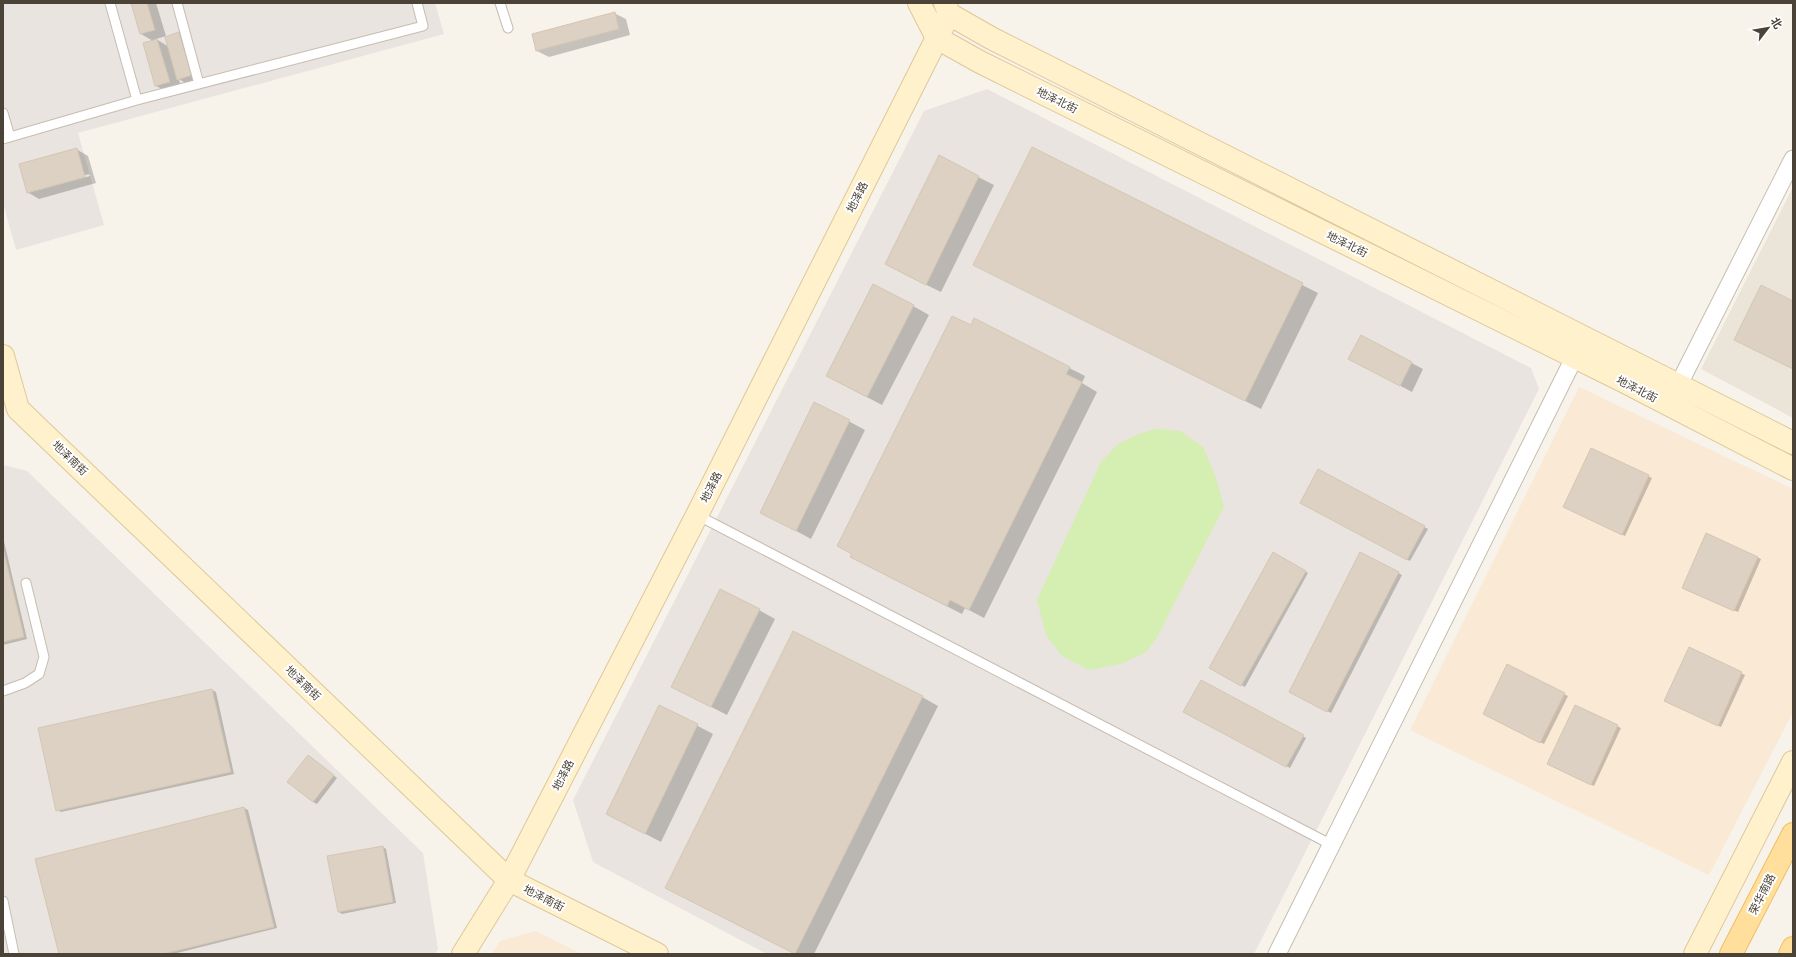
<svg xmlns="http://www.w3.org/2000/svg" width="1796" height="957" font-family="'PT Sans','Noto Sans SC',sans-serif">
  <rect width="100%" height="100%" fill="#f7f3eb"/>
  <path fill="#ebe4d9" d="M1793,187v231l-92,-49z"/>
  <path fill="#f9e9d5" d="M1579,387l214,102v223l-84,163 -299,-145z
    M536,931l45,23h-89l8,-13z"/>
  <path fill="#e9e4df" d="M3,3h432l9,31 -366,99 26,92 -88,25 -13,-47z
    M987,89l544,279 8,21 -285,565h-487l-174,-92 -20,-62 351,-689z
    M3,465l24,6 396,382 15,96 -3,5h-432z"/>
  <path fill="#d5eeb1" d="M1154,429l26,2 23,16 13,31 8,29 -68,132 -10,13 -25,12 -32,6 -27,-14 -16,-21 -9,-35 64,-138 17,-18 21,-10z"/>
  <path fill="#0003" fill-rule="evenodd" d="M132,3h24l10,33 -10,3 13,8 10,-14 11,7 13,42 -13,4 -11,-7 2,10 -13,3 -12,-6 -12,-42 9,-3 -12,-7z
    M614,13l12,6 4,16 -81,22 -12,-6 -4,-16z
    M76,149l12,7 8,27 -57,16 -12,-7zM89,174l1,2 -55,15v-2z
    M1032,149l286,144 -57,116 -271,-136z
    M939,157l55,28 -53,107 -39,-19z
    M913,306l16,9 -47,90 -40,-21z
    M975,320l110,56 -3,7 15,9 -113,226 -19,-10 -3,6 -96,-49z
    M1361,336l62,33 -11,23 -51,-27z
    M815,403l50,27 -54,109 -50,-27z
    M1591,449l61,29 -27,58 -57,-27z
    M1318,470l110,59 -18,32 -109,-58z
    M3,537l24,102 -24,6z
    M1273,554l35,19 -63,114 -35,-19z
    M1361,554l41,21 -71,138 -41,-21z
    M1757,557l4,2 -23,53 -52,-22z
    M759,610l16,9 -48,96 -55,-28z
    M1690,648l55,27 -24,52 -52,-25z
    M1201,681l105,57 -16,30 -105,-56z
    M212,690l4,2 18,82 -173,38 -4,-2z
    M1564,694l4,2 -24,48 -57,-28z
    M922,697l16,9 -124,248h-18l-130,-66z
    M660,706l53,28 -52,108 -54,-28z
    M1575,706l46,22 -27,58 -42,-20z
    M311,758l26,20 -20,26 -4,-2z
    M244,808l4,2 29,118 -104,26h-113l-24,-95z
    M383,847l3,2 10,54 -54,11 -3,-2z"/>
  <path fill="#dcd1c2" stroke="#d5c6b2" d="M131,3h16l8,27 -15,4z
    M615,12l4,17 -83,22 -4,-17z
    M179,32l13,43 -15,5 -12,-43z
    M157,39l13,43 -15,4 -12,-43z
    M1032,147l271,136 -58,118 -272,-136z
    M77,148l8,29 -58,16 -8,-29z
    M939,155l40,21 -53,109 -41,-21z
    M873,284l41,21 -47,92 -41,-21z
    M1761,285l32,16v68l-59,-29z
    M952,316l19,9 3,-7 96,49 -4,7 16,8 -113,228 -19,-10 -3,6 -97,-49 2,-3 -15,-8z
    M1361,335l51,27 -12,24 -52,-27z
    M814,402l36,18 -54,111 -36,-18z
    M1591,448l58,27 -27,60 -59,-28z
    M1318,469l107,57 -18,34 -107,-57z
    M1706,533l52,24 -24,54 -52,-23z
    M3,548l21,89 -21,5z
    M1273,552l33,19 -65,115 -32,-18z
    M1360,552l39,20 -72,140 -38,-20z
    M720,589l40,20 -49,98 -40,-20z
    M793,631l130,65 -128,258 -130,-66z
    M1689,647l53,25 -24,54 -54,-25z
    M1507,664l58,29 -25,50 -57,-29z
    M1201,680l103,55 -18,32 -103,-55z
    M212,689l19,83 -175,39 -18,-83z
    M659,705l39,19 -53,110 -39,-20z
    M1575,705l43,20 -27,60 -44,-21z
    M308,755l26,20 -21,27 -26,-20z
    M244,807l30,120 -111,27h-104l-24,-95z
    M383,846l10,56 -55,10 -11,-56z"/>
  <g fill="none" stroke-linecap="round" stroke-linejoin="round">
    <g stroke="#c6bdaf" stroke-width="11">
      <path id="lane" d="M177,3l22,81
        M500,3l8,25
        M137,100l286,-74 -6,-23
        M3,113l7,24
        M3,139l134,-39 -27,-97
        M697,515l635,330
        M3,691l22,-8 14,-9 5,-17 -18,-74
        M3,901l11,53"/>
    </g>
    <g stroke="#c6bdaf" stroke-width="19">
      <path id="street" d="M1679,384l114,-225
        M1277,954l303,-608"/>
    </g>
    <g stroke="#ddc899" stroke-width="24">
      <path id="secondary" d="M919,3l18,35 43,24 645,320 168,87
        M945,3l4,11 42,24 802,405
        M3,356l15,53 491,471 148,74
        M463,954l46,-74 188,-365 252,-501
        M1695,954l98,-192"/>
    </g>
    <g stroke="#efbe61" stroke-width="24">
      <path id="primary" d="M1731,954l62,-120
        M1790,954l3,-6"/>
    </g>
    <use href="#lane" stroke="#fff" stroke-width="9"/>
    <use href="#street" stroke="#fff" stroke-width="17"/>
    <use href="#secondary" stroke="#fff1cc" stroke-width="22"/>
    <use href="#primary" stroke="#ffdf9b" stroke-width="22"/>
  </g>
  <g text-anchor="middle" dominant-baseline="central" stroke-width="4" stroke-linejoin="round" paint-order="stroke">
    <g font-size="11" fill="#4c4338" stroke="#fff">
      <text transform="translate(1057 100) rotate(26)">地泽北街</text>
      <text transform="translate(857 197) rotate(-63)">地泽路</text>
      <text transform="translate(1347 244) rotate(26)">地泽北街</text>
      <text transform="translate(1637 389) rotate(27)">地泽北街</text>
      <text transform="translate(70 458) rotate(44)">地泽南街</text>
      <text transform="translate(711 487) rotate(-63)">地泽路</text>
      <text transform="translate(303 683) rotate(44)">地泽南街</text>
      <text transform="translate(563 775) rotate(-63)">地泽路</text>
      <text transform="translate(1762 894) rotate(-63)">荣华南路</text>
      <text transform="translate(544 898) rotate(27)">地泽南街</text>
    </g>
  </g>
  <rect width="1796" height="957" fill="none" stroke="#4c4338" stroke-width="8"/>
  <g transform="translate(1768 28) rotate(59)" stroke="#ffffff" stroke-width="3" paint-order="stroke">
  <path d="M0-3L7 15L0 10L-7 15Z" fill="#4c4338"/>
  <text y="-6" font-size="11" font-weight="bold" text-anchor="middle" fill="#4c4338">北</text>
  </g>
</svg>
